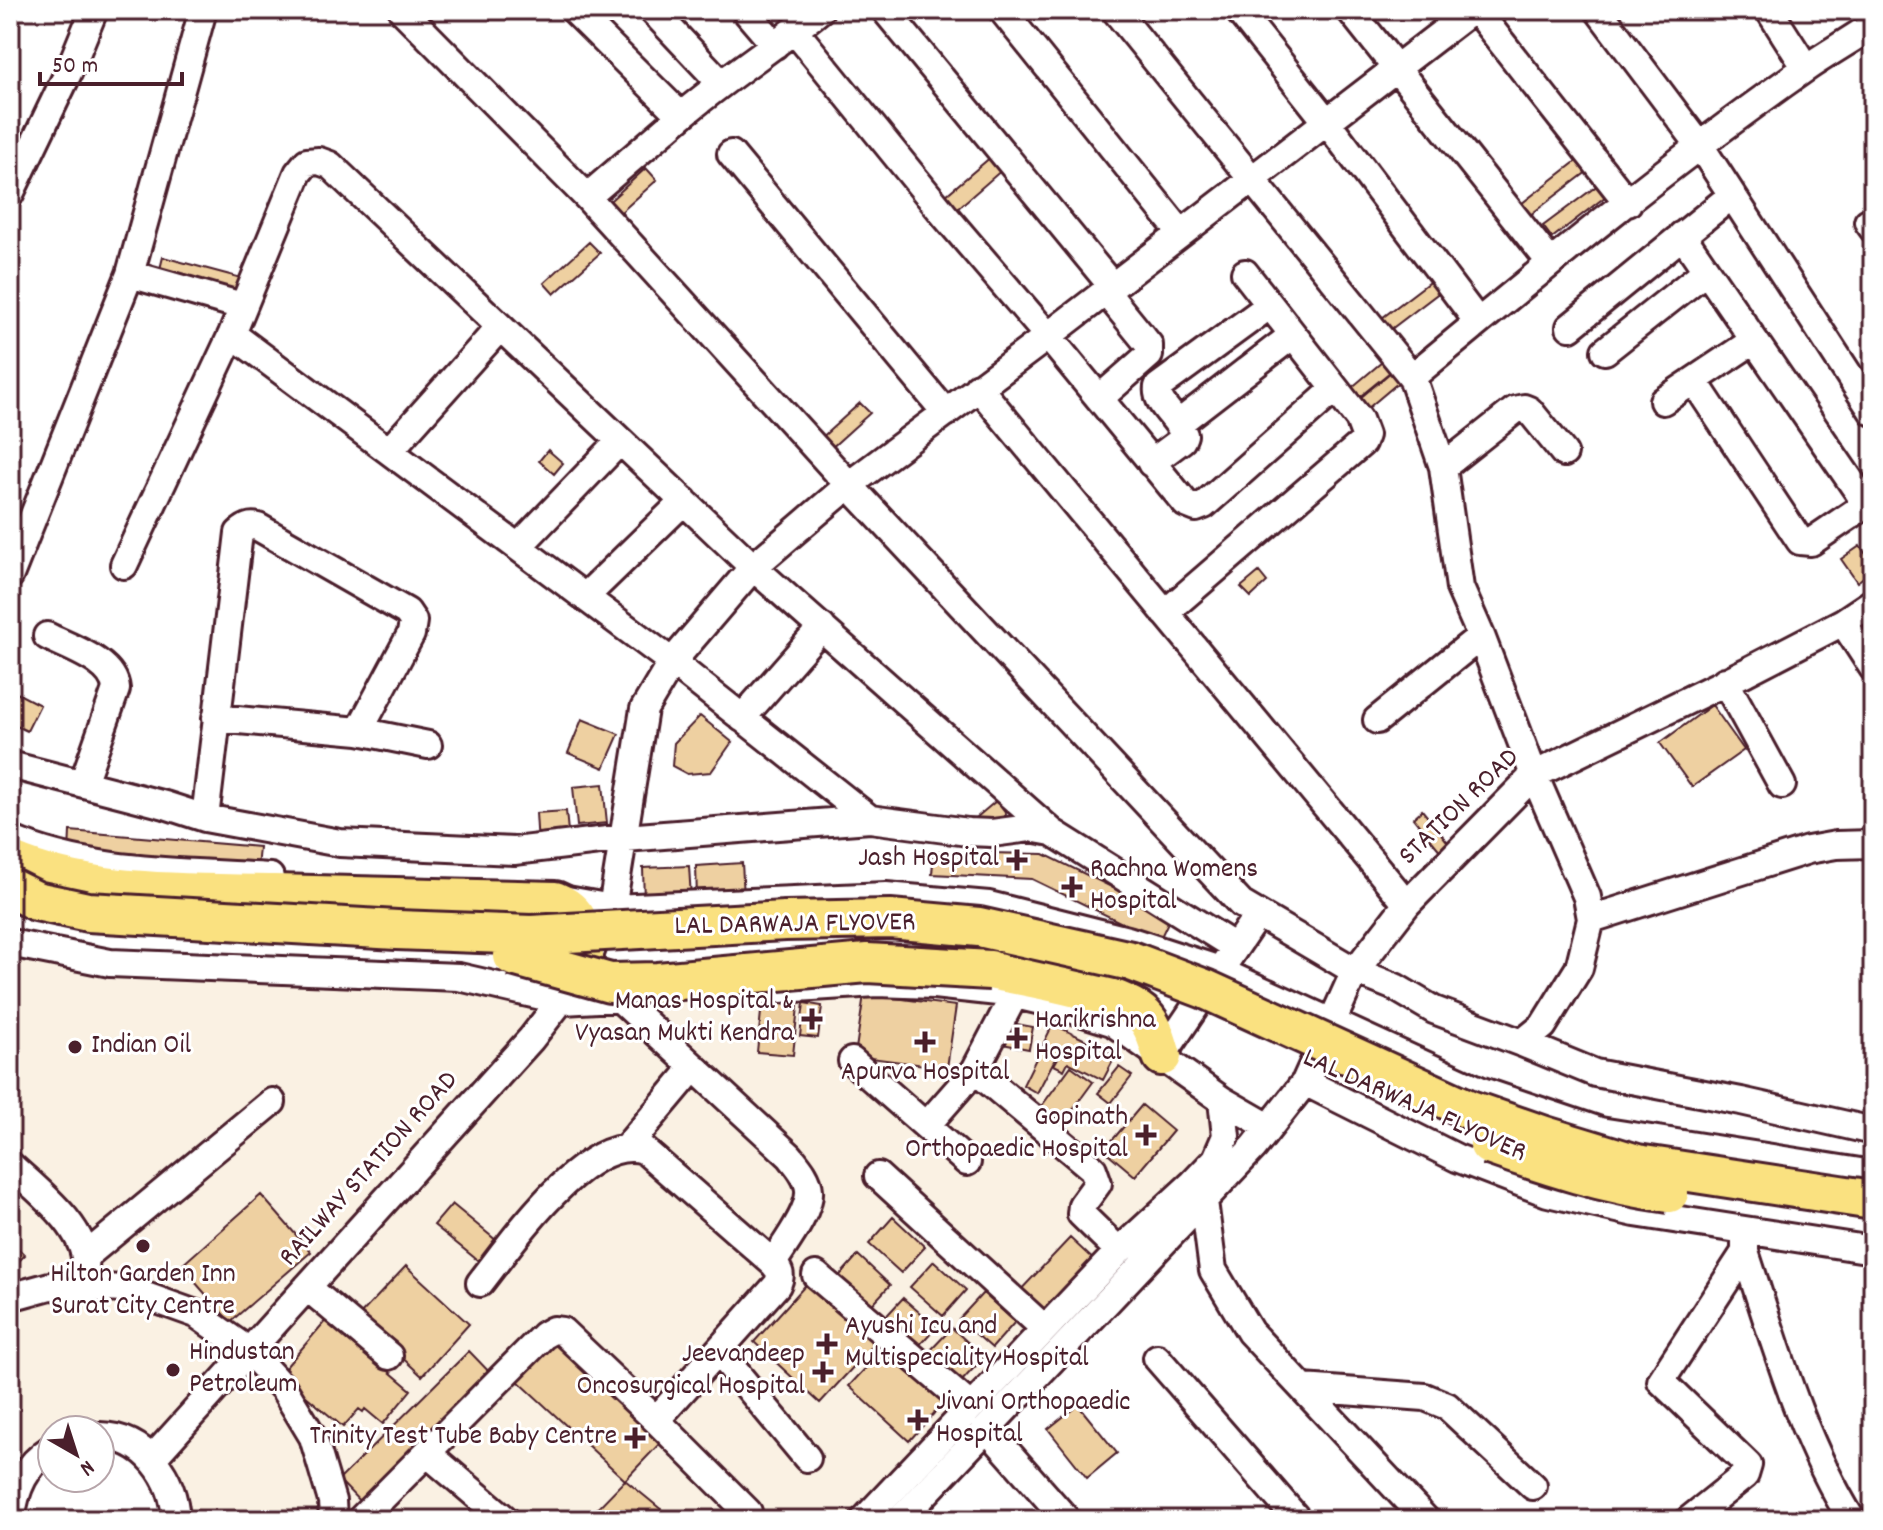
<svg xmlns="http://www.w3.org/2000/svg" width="1883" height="1530" font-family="Dekko,sans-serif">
  <rect width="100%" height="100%" fill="#fff"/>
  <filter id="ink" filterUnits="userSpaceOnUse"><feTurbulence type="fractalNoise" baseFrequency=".0125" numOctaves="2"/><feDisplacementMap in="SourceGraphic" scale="16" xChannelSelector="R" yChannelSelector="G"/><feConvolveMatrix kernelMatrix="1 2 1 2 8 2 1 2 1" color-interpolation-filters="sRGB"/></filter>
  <g filter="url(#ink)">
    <path fill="#faf1e3" d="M10,959l103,19 346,5 91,21 237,-8h218l103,31 111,79 4,33 -363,381h-674l2,-11 -18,-48 -32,-26 -38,-5h-48v10l-42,44z"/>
    <path fill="#eed0a1" stroke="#4a1f2b" stroke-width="2" d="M1844,10h25l4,5 -16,12z
      M992,156l11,13 -54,47 -11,-14z
      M1579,159l9,12 -58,44 -9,-11z
      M646,168l11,12 -46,41 -10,-12z
      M1602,182l8,11 -58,45 -9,-12z
      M589,242l11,11 -46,41 -10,-11z
      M163,257l82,22 -4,15 -82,-21z
      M1436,277l9,11 -59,45 -8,-12z
      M1382,362l8,10 -38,31 -8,-9z
      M1391,372l8,10 -38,32 -8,-10z
      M860,403l10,10 -41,37 -10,-10z
      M548,450l15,13 -9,11 -15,-13z
      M1860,546l13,18v6l-16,12 -16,-23z
      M1259,572l8,10 -16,15 -10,-10z
      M11,690l29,15 -13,26 -17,-8z
      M1712,705l32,45 -52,37 -32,-44z
      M700,716l32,26 -21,30 -24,2 -15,-8 2,-23z
      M582,719l37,15 -15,34 -36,-15z
      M603,784l4,39 -30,3 -4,-39z
      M996,801l10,13 -10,15 -32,-1z
      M1422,810l33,41 -9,7 -33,-40z
      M566,811l3,31 -31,3 -2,-32z
      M70,831l189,16 -2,22 -188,-16z
      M934,852l110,2 127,62 -12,25 -127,-62 -100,-5z
      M742,863l2,33 -47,2 -1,-32z
      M689,866l2,32 -47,3 -1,-33z
      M864,994l92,12 -9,62 -92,-12z
      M762,1002l36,4 -5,49 -36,-3z
      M804,1003l18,3 -4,32 -18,-2z
      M1006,1022l27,5 -4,22 -27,-5z
      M1053,1024l63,31 -13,25 -35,-18 -4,8 -10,-5 4,-7 -2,-1 -19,36 -14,-8z
      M1071,1066l22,16 -36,49 -22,-16z
      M1119,1067l13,9 -21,27 -13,-10z
      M1142,1105l31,26 -38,45 -31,-26z
      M261,1195l50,57 -81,70 -49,-56z
      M452,1204l51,42 -17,21 -52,-42z
      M893,1217l32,30 -24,26 -32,-29z
      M1070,1238l27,25 -54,58 -28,-25z
      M10,1241l15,14 -15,15z
      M858,1255l32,30 -24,26 -32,-29z
      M934,1261l32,29 -23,26 -33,-29z
      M406,1266l63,58 -47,52 -64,-59z
      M813,1277l67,61 -60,65 -66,-61z
      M983,1293l32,29 -23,26 -33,-29z
      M903,1298l33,29 -24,26 -33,-29z
      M327,1319l84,71 -28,34 -18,-15 -2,3 -4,-3 -16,18 -63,-53z
      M952,1328l32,29 -24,26 -33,-29z
      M556,1341l107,99 -38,40 -107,-99z
      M888,1344l59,55 -38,42 -60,-55z
      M469,1351l27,28 -130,129 -27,-28z
      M1078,1405l39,48 -30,25 -39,-49z
      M625,1480l49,40h-88z"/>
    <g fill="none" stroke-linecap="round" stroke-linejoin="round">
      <g stroke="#4a1f2b" stroke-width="32">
        <path id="minor" d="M402,10l185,187 262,288 392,419 114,67 40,16 39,23 88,33
          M574,10l107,106c44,-38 94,-69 139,-106
          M652,10l68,72
          M745,10l30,35
          M885,10l227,276
          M1002,10l179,223
          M1115,10l297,367 31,90 17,121 21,48 53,139 53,122 4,22 -12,49 -36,58 -21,17 73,30 146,28 132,30
          M1238,10l89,112 151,200
          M1350,10l200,252
          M1476,10l152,193
          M1598,10l103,137 172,265
          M1769,10l37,58
          M795,31l151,186 102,119 138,168 10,4 8,-3 131,-116
          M731,154l215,259
          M10,194l59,-123 25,-61
          M587,197l94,-81
          M1868,222l5,7
          M1682,235l179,261v12l-50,34 -11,-1 -106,-160
          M130,274l112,32
          M1570,327l161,-131
          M232,334l440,328 198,157
          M1605,351l101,-80
          M1412,377c128,-106 258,-214 394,-309 22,-15 45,-28 67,-43
          M978,387l429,517
          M1100,398l49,-43v-10l-44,-54
          M1663,401l90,-60
          M1179,423l114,-88
          M389,451l111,-124
          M1151,463l31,-23 2,-5c-5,-17 -29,-30 -26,-48l112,-82
          M1443,467l72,-57 9,-2 5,2 35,43
          M518,547l102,-106
          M124,565l108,-231 66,-161 9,-11 12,-1 11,4 423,402 299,265
          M10,575l120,-301 73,-264
          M585,597l99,-96
          M1165,613l197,-170 3,-8 -6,-16 -114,-146
          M1843,622l30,46
          M47,636c23,12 67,25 69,53l-33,94
          M1725,681l57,104
          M216,718l143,13 69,14
          M742,718l80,-91
          M1377,720l104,-84
          M10,765l155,40 40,13 135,25 174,8 111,-13 245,-19 98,13 24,1 38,-5 22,4 183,115
          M205,818l34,-285c7,-6 11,-8 19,-6l149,85 6,9 -2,13 -52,97
          M10,839c80,35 174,32 260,38
          M556,898l56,10 274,-12 103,9 139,35 83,27 271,124 118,40 273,43
          M1591,919l217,-69 28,-5 37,-1
          M10,943l100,20 349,14 104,24 68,-4
          M750,991l127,-8 57,2 73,8 51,12 54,17 110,78 47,27
          M619,998l171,158c8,10 18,21 19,34 2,21 -25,55 -36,73 7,8 9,12 4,22l-121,135
          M1162,1056l96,-142
          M852,1061l115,101
          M975,1070l118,99 5,14 -16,22 -1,9 38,37
          M1305,1082l152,76 91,35 87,20 238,37
          M926,1126l49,-56 40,-76
          M626,1148l68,-81
          M10,1165c26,24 80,65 75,103
          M878,1176l167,153
          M1204,1201l9,69 37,62 176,188
          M1745,1241v11c30,91 56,186 107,268
          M87,1255l185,-153
          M816,1275l155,132
          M480,1283c31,-39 106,-151 164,-133l129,113
          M307,1287l82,69
          M10,1297l40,-11 76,3 70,25 53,37 35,38 29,48 19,64 1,19
          M718,1351l89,107
          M1157,1358l141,162
          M1303,1388l122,9 22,9 86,80
          M987,1429l80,91
          M100,1436c46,1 74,42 76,84
          M427,1453l79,67
          M152,1459l379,-420 52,-67 11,-29 18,-35 32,-199 28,-47 81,-95 96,-82 199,-149 424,-326
          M11,1520c4,-31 14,-55 41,-72
          M360,1520l184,-185 9,-5 9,1 94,89 92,92
          M864,1520l255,-269 74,-68 23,-24 10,-23 -4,-36
          M900,1520l354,-373 51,-65 50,-111 52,-67 127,-129 212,-103 97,-50 30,-20
          M1689,1520l56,-45 3,-10 -87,-84 84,-129"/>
      </g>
      <g stroke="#4a1f2b" stroke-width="44">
        <path id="highway" d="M10,861c80,35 178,31 264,33 94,2 187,5 281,7 32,13 30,41 28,71
          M990,970c35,7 132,22 154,46 10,10 14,27 18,40"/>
      </g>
      <use href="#minor" stroke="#fff" stroke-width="26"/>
      <use href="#highway" stroke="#fae180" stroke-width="38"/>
      <g stroke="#4a1f2b" stroke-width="44" stroke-linecap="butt">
        <path id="highway-bridge" d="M10,888l26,13 52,11 309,18 134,5 254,-14 105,-2 89,8 152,34 74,28 265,121 75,26 92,28 236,36
          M513,956l97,27 48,-1 209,-19 123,7
          M1489,1145c62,22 115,39 180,48"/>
      </g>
      <use href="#highway-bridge" stroke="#fae180" stroke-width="38"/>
    </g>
  </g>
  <g fill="#4a1f2b" stroke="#fff" stroke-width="3">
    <path d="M1013 848h8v8h8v8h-8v8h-8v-8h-8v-8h8z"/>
    <path d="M1068 875h8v8h8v8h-8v8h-8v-8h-8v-8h8z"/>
    <path d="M808 1007h8v8h8v8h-8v8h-8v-8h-8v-8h8z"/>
    <path d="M1013 1026h8v8h8v8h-8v8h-8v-8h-8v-8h8z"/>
    <path d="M921 1030h8v8h8v8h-8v8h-8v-8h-8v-8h8z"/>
    <circle cx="75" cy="1047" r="8"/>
    <path d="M1142 1123h8v8h8v8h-8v8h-8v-8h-8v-8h8z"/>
    <circle cx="143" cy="1246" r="8"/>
    <path d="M823 1332h8v8h8v8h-8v8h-8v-8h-8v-8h8z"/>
    <circle cx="173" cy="1370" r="8"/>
    <path d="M819 1360h8v8h8v8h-8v8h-8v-8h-8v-8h8z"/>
    <path d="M914 1408h8v8h8v8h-8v8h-8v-8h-8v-8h8z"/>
    <path d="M631 1426h8v8h8v8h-8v8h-8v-8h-8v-8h8z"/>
  </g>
  <g text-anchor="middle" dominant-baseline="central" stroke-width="6" stroke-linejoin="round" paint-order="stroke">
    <g font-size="28" fill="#4a1f2b" stroke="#fff">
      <text transform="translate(1460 808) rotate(-44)">STATION ROAD</text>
      <text transform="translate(795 926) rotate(-1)">LAL DARWAJA FLYOVER</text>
      <text transform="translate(1414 1107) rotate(24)">LAL DARWAJA FLYOVER</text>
      <text transform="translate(370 1170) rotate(-48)">RAILWAY STATION ROAD</text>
    </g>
    <g font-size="28" fill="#4a1f2b" stroke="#fff" text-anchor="start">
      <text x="999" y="860" text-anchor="end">Jash Hospital</text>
      <text x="1090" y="871">Rachna Womens<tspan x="1090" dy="32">Hospital</tspan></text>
      <text x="794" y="1003" text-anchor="end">Manas Hospital &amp;<tspan x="794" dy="32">Vyasan Mukti Kendra</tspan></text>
      <text x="1035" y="1022">Harikrishna<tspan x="1035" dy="32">Hospital</tspan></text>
      <text x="91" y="1047">Indian Oil</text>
      <text x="925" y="1074" text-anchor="middle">Apurva Hospital</text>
      <text x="1128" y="1119" text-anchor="end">Gopinath<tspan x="1128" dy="32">Orthopaedic Hospital</tspan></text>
      <text x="143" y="1276" text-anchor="middle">Hilton Garden Inn<tspan x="143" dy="32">Surat City Centre</tspan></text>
      <text x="845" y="1328">Ayushi Icu and<tspan x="845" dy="32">Multispeciality Hospital</tspan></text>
      <text x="189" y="1354">Hindustan<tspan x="189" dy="32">Petroleum</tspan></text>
      <text x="805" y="1356" text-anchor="end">Jeevandeep<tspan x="805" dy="32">Oncosurgical Hospital</tspan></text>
      <text x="936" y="1404">Jivani Orthopaedic<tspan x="936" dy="32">Hospital</tspan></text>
      <text x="617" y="1438" text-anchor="end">Trinity Test Tube Baby Centre</text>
    </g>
  </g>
  <rect width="1883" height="1530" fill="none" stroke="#fff" stroke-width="40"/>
  <rect x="20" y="20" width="1843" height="1490" fill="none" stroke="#4a1f2b" stroke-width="3" filter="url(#ink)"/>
  <g transform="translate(76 1454) rotate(141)"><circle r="38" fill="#ffffff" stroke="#b7a5aa" stroke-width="2"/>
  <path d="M0-6L14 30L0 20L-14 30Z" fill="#4a1f2b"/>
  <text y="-12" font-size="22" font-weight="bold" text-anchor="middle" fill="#4a1f2b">N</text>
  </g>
  <path d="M40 72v12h142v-12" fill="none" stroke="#4a1f2b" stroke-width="4"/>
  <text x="52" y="72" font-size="24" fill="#4a1f2b" stroke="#ffffff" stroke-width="6" paint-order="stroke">50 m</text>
</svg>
